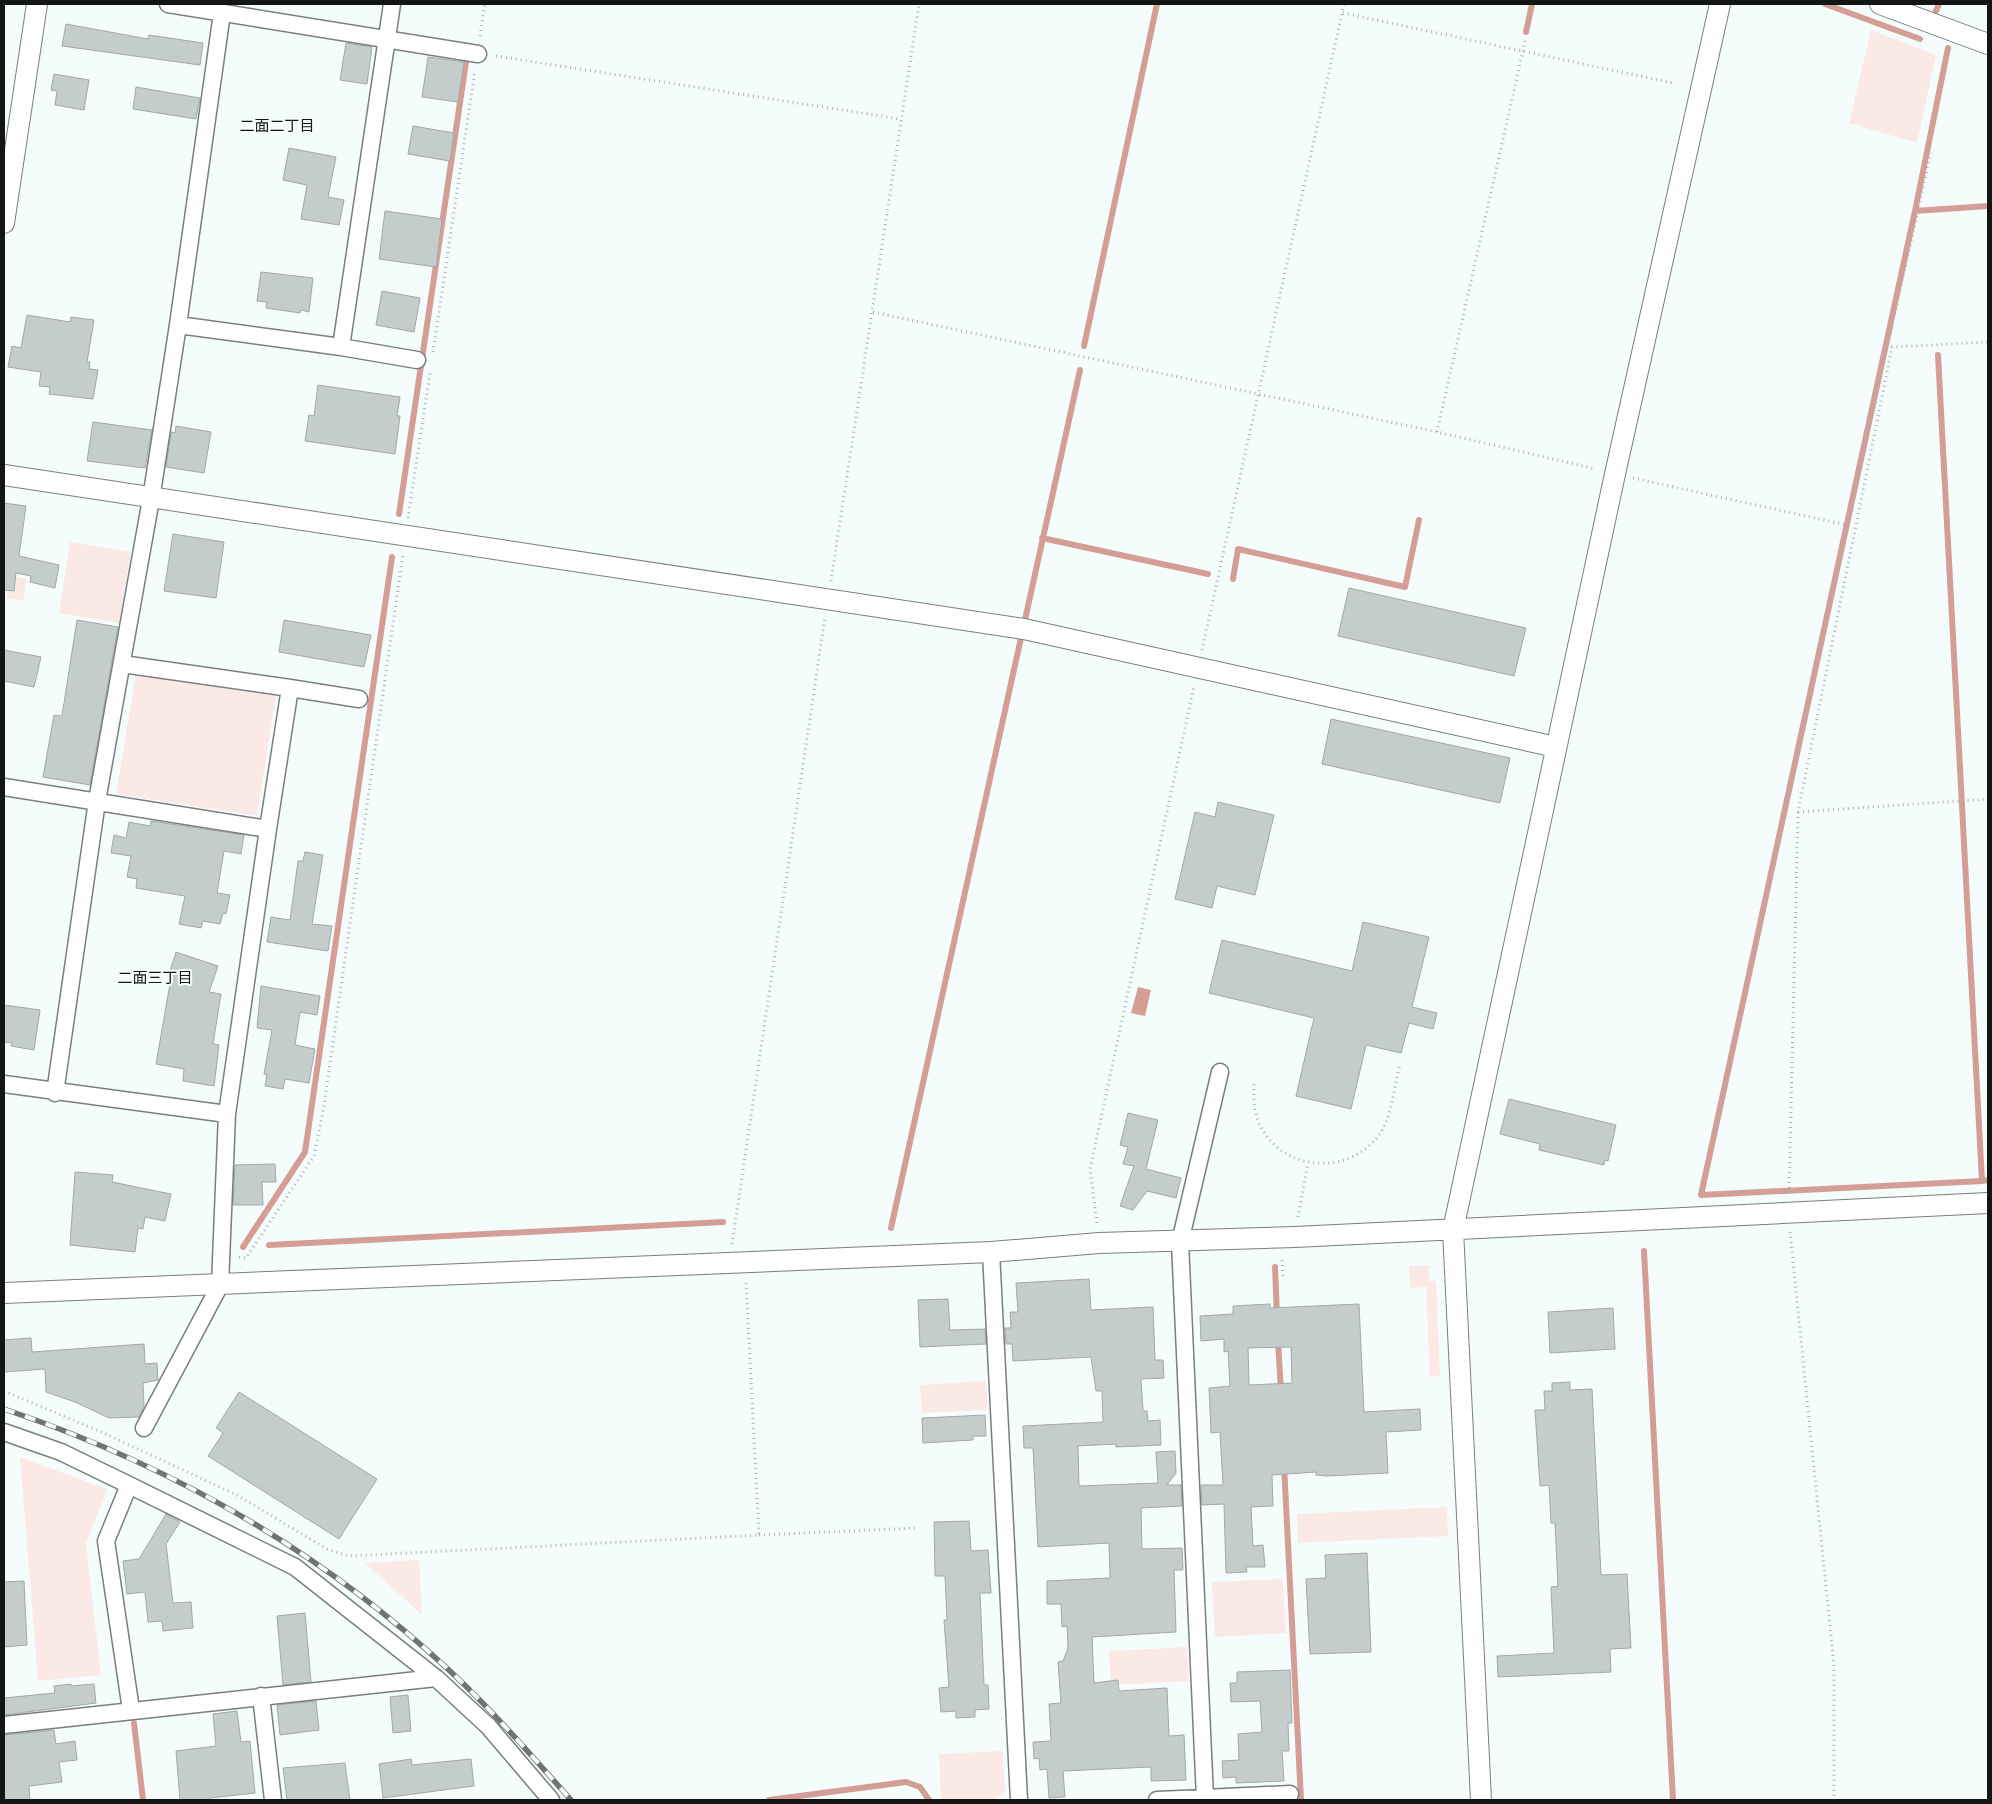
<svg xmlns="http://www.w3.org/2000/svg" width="1992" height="1804" font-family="'PT Sans Narrow','Noto Sans JP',sans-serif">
  <rect width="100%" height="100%" fill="#f5fdfc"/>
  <path fill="#fbe9e6" d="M1871,30l65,25 -19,88 -68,-20z
    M70,542l61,10 -12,71 -60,-10z
    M10,576l17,3 -4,22 -17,-3z
    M136,674l140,22 -19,120 -141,-22z
    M1429,1265v16h7l4,95 -10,1 -4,-90 -16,1 -1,-22z
    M986,1381l2,29 -66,3 -2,-28z
    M20,1457l87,32 -21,55 15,131 -63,6z
    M1447,1507l1,29 -150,7 -1,-29z
    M419,1560l3,55 -57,-52z
    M1283,1579l3,54 -71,4 -3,-55z
    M1187,1647l2,34 -78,4 -2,-34z
    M1003,1751l2,41 -10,7 -54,1 -2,-46z"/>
  <path fill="#d49e97" d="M1138,987l13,3 -6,26 -14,-3z"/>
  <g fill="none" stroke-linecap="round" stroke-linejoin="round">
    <path stroke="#d49e97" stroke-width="6" d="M1825,4l95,35
      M1936,11l3,-7
      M1526,32l6,-28
      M1948,48l-33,163 73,-5
      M1915,211l-214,984 281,-14
      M1084,346l73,-342
      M1938,355l44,826 6,-1
      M399,514l67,-452
      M1042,538l166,36
      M1233,579l5,-30 167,38 14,-67
      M891,1228l189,-858
      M269,1245l454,-23
      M243,1247l62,-95 87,-595
      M1644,1251l29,549
      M1275,1267l2,49
      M1278,1341l3,50
      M1284,1465l17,335
      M134,1723l9,77
      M769,1800l137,-18 14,5 9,13"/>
  </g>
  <path fill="#c5cdcc" stroke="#a1a8a7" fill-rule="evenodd" d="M66,24l82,15 1,-4 54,8 -3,22 -138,-19z
    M346,43l26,4 -5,37 -27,-4z
    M428,57l36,5 -6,40 -36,-5z
    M54,74l35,6 -5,30 -29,-5 2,-14 -6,-1z
    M136,87l64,11 -4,21 -63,-10z
    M413,126l41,7 -4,28 -42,-7z
    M289,148l47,9 -8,40 16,3 -5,25 -38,-6 6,-34 -24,-5z
    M385,211l57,8 -6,48 -57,-8z
    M261,272l52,6 -4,34 -8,-2 -1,3 -34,-5 1,-6 -10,-1z
    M382,291l38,7 -6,34 -38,-7z
    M27,315l43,7 1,-5 23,3 -7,42h3l-1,7 9,1 -5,29 -44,-5 1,-7 -11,-1 2,-14 -33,-5 4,-21 9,2z
    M318,385l82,12 -3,19h3l-5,38 -90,-13 4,-26 5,1z
    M93,422l59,8 -7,38 -58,-7z
    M176,426l35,6 -7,41 -38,-6 5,-35 4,1z
    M4,503l22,3 -7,50 40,9 -4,23 -25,-6 1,-6 -15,-3 -2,18 -10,-1z
    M173,534l51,8 -8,56 -52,-7z
    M1349,588l177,40 -12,48 -176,-40z
    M77,620l41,7 -28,158 -47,-8 11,-62 8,1z
    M284,620l87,15 -7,32 -85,-15z
    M4,650l37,7 -7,30 -30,-6z
    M1331,719l179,39 -10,45 -178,-39z
    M1218,802l56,13 -19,80 -38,-9 -5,22 -37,-9 20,-87 20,5z
    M151,821l93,14 -3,19 -17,-3 -7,42 13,2 -4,19 -3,-1 -3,11 -17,-3 -2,7 -22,-4 6,-28 -49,-8 1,-9 -10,-2 4,-21 -20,-3 3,-18 12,3 3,-16 21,4z
    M305,852l18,3 -11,69 20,2 -4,25 -61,-9 4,-25 19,3 8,-59h5z
    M1363,922l66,15 -17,70 25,6 -4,16 -24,-6 -8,30 -35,-8 -15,64 -55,-13 18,-78 -105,-25 13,-53 130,31z
    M176,952l42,14 -9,26 12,2 -8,50 6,1 -5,41 -31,-5 1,-12 -28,-5 15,-86 -3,-1z
    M261,986l59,10 -3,19 -17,-3 -5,33 20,4 -6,34 -24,-4 -2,10 -18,-3 2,-11 -3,-1 8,-44 -15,-2z
    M4,1005l36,5 -6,40 -23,-4 1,-3 -8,-1z
    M1509,1099l107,26 -8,36 -3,-1 -1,5 -65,-15 1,-6 -40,-10z
    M1128,1113l30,7 -12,49 35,9 -5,20 -29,-7 -14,19 -13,-4 14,-40 -11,-2 5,-17 -8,-2z
    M275,1164l1,18h-14l1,23h-30l2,-40z
    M75,1172l38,3 -1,7 59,12 -6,27 -20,-4 -2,12 -5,-1 -3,24 -65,-7z
    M1089,1279l2,31 62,-3 2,53h8l1,18 -23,1 2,32h4l1,10 12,-1 1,25 -45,2v-3l-38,2 1,40 79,-3 -2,-31 19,-1 1,22 -9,12h14l1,21 -41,2 1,41 40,-1 1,22h-9l2,62 -84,5 2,46 24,-3 1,11 48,-3 2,48 15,-1 2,45 -35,1v-14l-88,4 2,26 -16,1 -2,-29 -7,1 -1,-12 -5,1 -1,-17 18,-1 -2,-37 12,-1 -3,-41 5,-1 5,-13 -1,-22 -5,1 -1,-23h-14v-23l63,-3 -1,-35 -71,4 -5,-99h-9l-1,-22 80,-4 -1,-31h-6l-5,-34 -78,4 -1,-17h-6l-1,-16h6l-1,-16h8l-2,-29z
    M948,1299l2,31 35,-1 1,15 -66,3 -2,-47z
    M1270,1304v4l89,-4 5,108 56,-3 1,21 -35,2 2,41 -61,3 -11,-1v-3l-44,3 1,31 -22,1 2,39 10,-1 2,22h-19l1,5 -21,1 -2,-69 -22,1 -1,-20h22l-3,-53 -9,1 -2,-45 21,-2 -2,-35 -4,1v-13l-23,2 -1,-25 33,-2v-8zM1291,1347l1,36 -43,2 -1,-37z
    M1613,1308l2,41 -65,4 -2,-41z
    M31,1338l1,14 112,-8 1,20 12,-1 1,17 -15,3 1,23 -5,11 -30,1 -34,-16 -29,-10 -1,-23 -41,3v-32z
    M1570,1382v8l22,-1 9,186 26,-1 4,74 -21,1 1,23 -113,5 -1,-21 57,-3 -3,-66 7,-1 -3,-63h-4l-2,-38 -9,1 -5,-76h10l-1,-19h8v-8z
    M239,1392l138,87 -38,60 -131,-83 15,-23 -7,-5z
    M985,1415l1,21h-13v4l-50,3 -1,-25z
    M166,1514l14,8 -14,22 7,59 18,-1 2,26 -30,3 -1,-10 -14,1 -3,-30 -18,2 -4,-33 16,-2z
    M969,1521l2,30 17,-1 3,43h-11l4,92h4l1,24 -14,1v7l-19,1v-7l-15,1 -2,-24 10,-1 -5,-67h3l-2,-44h-10l-1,-54z
    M1367,1553l4,99 -61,2 -4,-75 20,-1 -1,-23z
    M24,1581l3,64 -23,2v-65z
    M305,1613l6,69 -28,3 -6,-69z
    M1290,1670l2,53h-4l1,28h-7l2,30 -48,2v-6l-13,1 -1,-17 17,-1 -1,-26 24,-2 -2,-31 -29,1 -1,-19h7v-11z
    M71,1684v2l23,-2 2,19 -92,12v-17l51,-5 -1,-7z
    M408,1695l3,36 -18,2 -3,-36z
    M316,1701l3,29 -39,5 -3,-30z
    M237,1711l4,31 9,-1 5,52 -45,5 1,2h-31l-4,-49 40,-5 -3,-32z
    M54,1730l2,14 19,-3 2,19 -18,2 3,20 -33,4 1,14h-26v-65z
    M411,1759l1,6 59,-6 3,27 -91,12 -4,-34z
    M345,1763l5,37h-63l-4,-32z"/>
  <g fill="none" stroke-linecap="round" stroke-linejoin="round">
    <g stroke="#787f7e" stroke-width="19">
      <path id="minor" d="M168,4l310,50
        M178,325l163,22 51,-343
        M341,347l76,13
        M290,688l69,11
        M4,787l264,42 22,-141 -168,-24
        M4,1084l223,30
        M55,1093l42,-292 54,-302 27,-174 44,-312
        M991,1252l28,548
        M144,1428l76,-143 7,-171 41,-285
        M4,1432l57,20 68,33
        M436,1678l52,48 63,74
        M261,1696l12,104
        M4,1725l432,-47 -141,-111 -166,-82 -23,56 25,169
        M1157,1800l48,-2 -25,-556 40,-170
        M1205,1800v-2l85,-4"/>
    </g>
    <g stroke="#787f7e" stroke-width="22">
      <path id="tertiary" d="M1880,4l108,40
        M4,223l33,-219
        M4,475l1020,154 532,118
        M4,1293l987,-41 108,-9 196,-6 693,-34
        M1481,1800l-28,-570 162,-756 105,-470"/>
    </g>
    <path stroke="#abb1b0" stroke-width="3" stroke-dasharray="1 4" stroke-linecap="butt" d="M1343,13l330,70
      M480,36l5,-32
      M496,56l404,63
      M873,312l564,120 159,37
      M433,352l42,-281
      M1437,432l89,-395
      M1633,478l214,47 84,-372
      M408,518l22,-145
      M831,581l88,-577
      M1202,650l142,-646
      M1798,812l190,-13
      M1254,1084c-1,16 0,31 8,45 23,41 82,46 113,11 18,-20 18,-51 25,-76
      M1715,1136l132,-611
      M1789,1193l9,-381 94,-465 96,-5
      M1298,1217l10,-54
      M1097,1223l-7,-54 104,-483
      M1790,1232l44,434v134
      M732,1244l93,-627
      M239,1257l7,1 68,-102 9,-44 80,-558
      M1282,1260l1,16
      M4,1391l95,40 136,63 92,55 22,7 410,-21 -13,-253
      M759,1535l158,-7"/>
    <use href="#minor" stroke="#fff" stroke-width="16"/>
    <use href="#tertiary" stroke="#fff" stroke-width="20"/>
    <g stroke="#707474" stroke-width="5.5">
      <path id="rail" d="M4,1409c167,56 317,142 446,262 43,40 82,85 121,129"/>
    </g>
    <use href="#rail" stroke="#f5fdfc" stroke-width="4" stroke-dasharray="11" stroke-linecap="butt"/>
  </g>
  <g text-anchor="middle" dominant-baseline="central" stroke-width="4" stroke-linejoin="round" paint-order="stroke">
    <g font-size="15" fill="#141616" stroke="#f5fdfc">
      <text x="277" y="125">二面二丁目</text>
      <text x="155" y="977">二面三丁目</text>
    </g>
  </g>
  <rect width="1992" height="1804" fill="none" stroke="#141616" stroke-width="10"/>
</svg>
